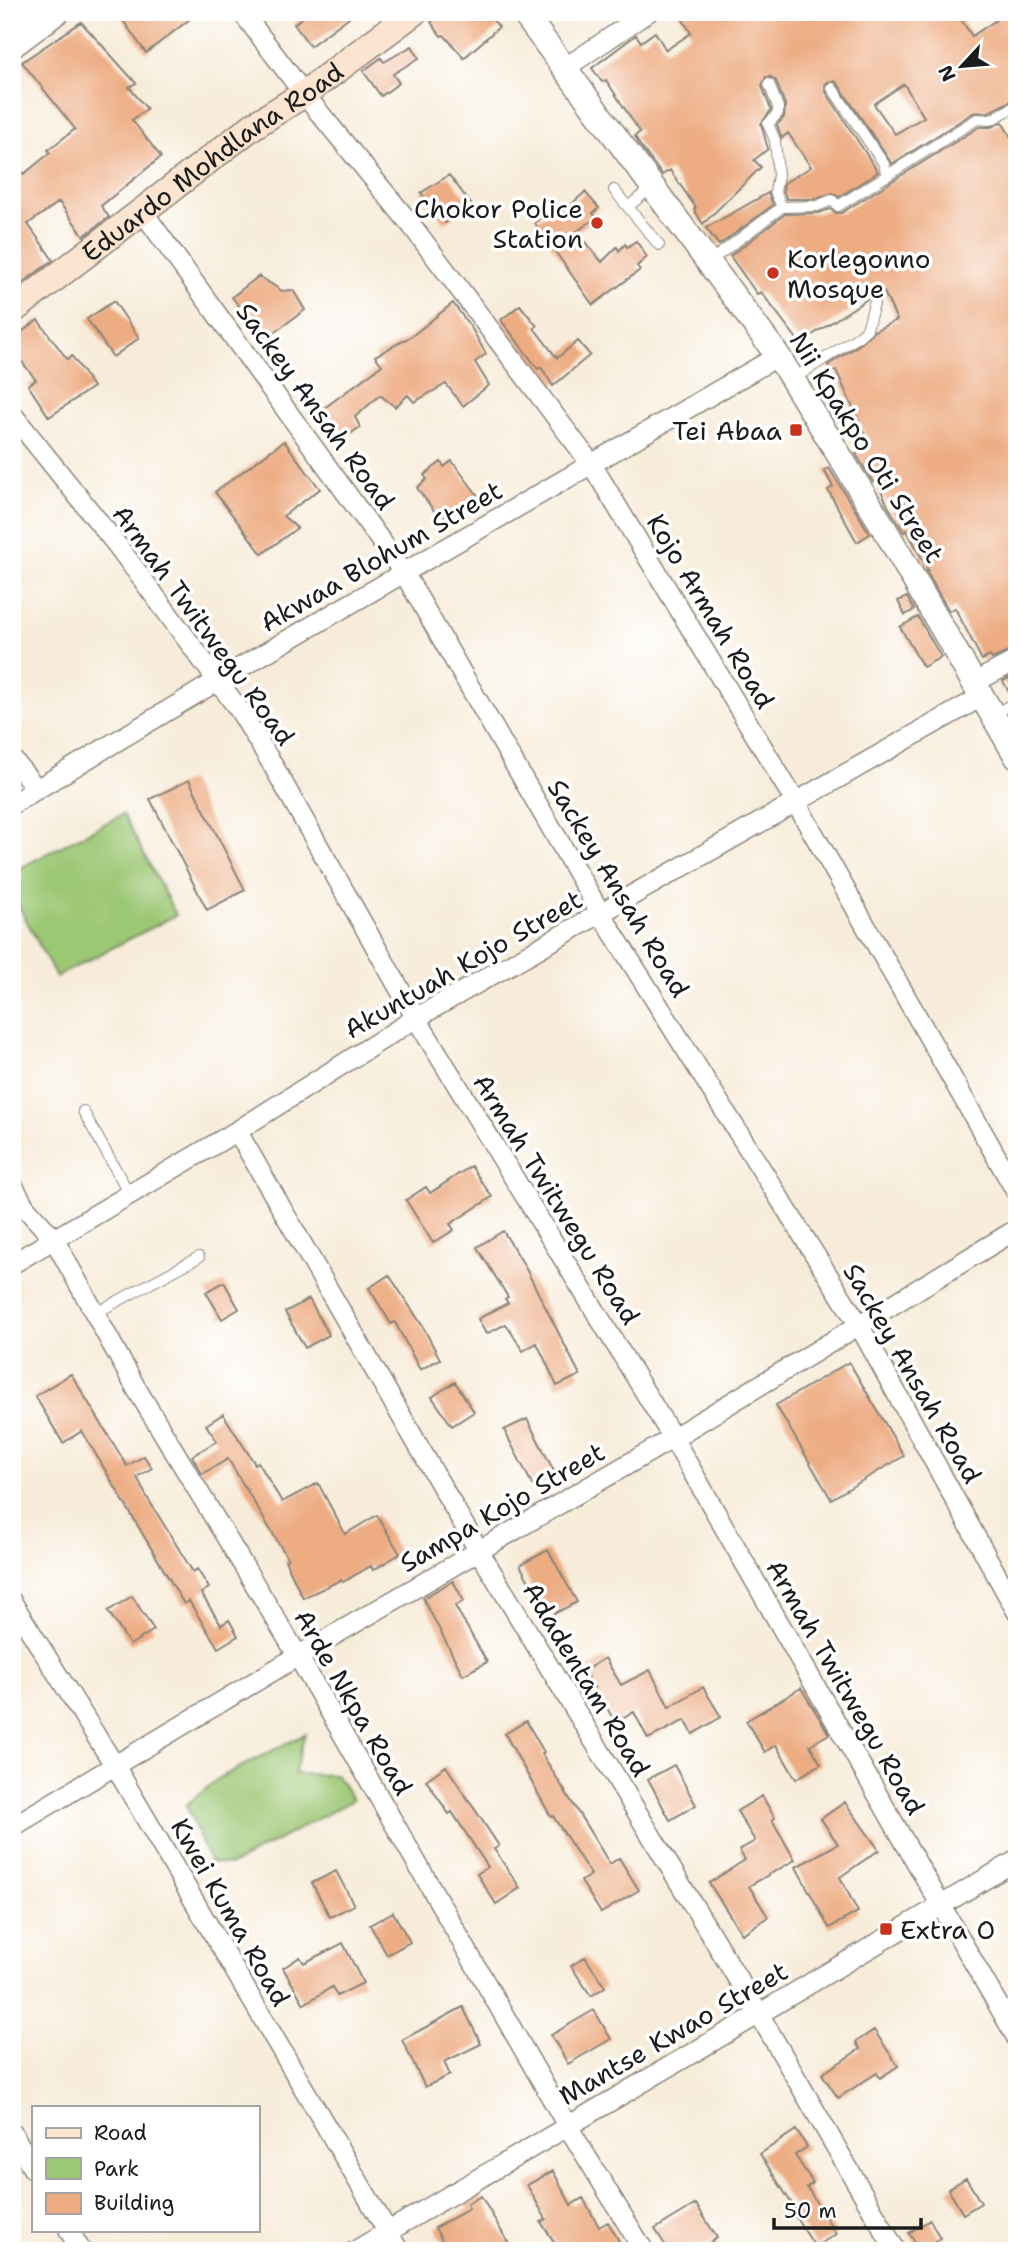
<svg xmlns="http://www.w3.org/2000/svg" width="1029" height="2263" font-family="'Shantell Sans',sans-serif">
  <rect width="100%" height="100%" fill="#fff"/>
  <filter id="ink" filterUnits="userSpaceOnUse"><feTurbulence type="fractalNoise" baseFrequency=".0143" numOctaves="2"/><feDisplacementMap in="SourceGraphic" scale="14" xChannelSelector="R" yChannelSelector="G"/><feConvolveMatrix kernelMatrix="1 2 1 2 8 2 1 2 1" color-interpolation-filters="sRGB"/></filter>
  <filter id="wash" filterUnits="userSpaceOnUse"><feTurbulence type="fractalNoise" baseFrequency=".00686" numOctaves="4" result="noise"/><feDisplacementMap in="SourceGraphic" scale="28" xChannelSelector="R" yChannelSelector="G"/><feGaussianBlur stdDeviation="1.57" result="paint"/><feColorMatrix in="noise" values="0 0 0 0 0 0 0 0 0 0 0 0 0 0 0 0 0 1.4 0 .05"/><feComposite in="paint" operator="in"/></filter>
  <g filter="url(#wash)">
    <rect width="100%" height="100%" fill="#f7ecd9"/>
    <path fill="#9cc773" stroke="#5c7248" stroke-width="2" d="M123,814l53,101 -120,62 -44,-84v-21z
      M305,1734l-11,40 42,1 17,25 -122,65 -21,-3 -24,-57 33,-27z"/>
    <g id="blocks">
      <path fill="#edac82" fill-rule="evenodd" d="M117,12h82l-53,41z
        M309,12h47l-46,34 -16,-22z
        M445,12h41l13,15 -35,31 -20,-23 -3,1 -10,-14z
        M678,12h278l16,24 36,-24h9v86l-28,14 -16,1 -81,51 -54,-80 -3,-3 -7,1 -3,3 1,7 52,80 -39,25 -6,-4 -18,6h-28l-4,-8 1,-8 27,-16 -23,-34 -6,5 -5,-13 7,-8 1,-12 -9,-24 -5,-4h-5l-4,9 9,24 -10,14 7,25 -14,11 7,7 -58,57 -9,-14 2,-2 -26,-38 -8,5 -23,-31 -4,-8 5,-4 -34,-52 -4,2 -10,-14 44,-33 5,7 14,-10 11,18 25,-17zM904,84l20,33 -29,17 -21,-30z
        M81,22l55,61 -7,4 18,22 -15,11 29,37 -60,49 8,11 -25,19 -25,-34 -31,22 25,36 -41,31v-131l12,14 26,-21 -2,-3 27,-21 -53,-67z
        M412,46l7,12 -26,16 6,9 -18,13 -18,-25 18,-13 3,4z
        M1002,122l15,25v501l-25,11 -2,-3 -8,4 -27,-52 -6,3 -23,-40 2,-1 -21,-40 -3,2 -16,-26 -11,-25 -4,1 -17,-28 14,-8 -34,-76 -4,2 -4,-7 34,-22 12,-12 23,-11 -13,-28 -15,6 -69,45 -39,-51 -4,2 -27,-38 55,-42 33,-1 12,-4 6,4h5l138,-86h12z
        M449,175l22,29 -26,19 -24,-30z
        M585,192l14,16 -6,5 3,5 -20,14 26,30 15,-15 2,4 6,-7 2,3 9,-6 11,16 -10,9 3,4 -47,35 -58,-82 21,-19 6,9z
        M768,193l5,12 -54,40 -13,-17z
        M259,276l23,15 11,-1 12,20 -40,29 -33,-42z
        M114,301l25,37 -26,19 -26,-38z
        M453,303l19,26 14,25 -11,8 14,23 -26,21 -17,-22 -32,18 -6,-7 -13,12 -15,-12 -25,22 5,10 -21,15 -20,-30 63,-47 -7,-9 37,-20z
        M520,305l17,21 -3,2 23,30 21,-17 12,14 -37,31 -12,-19 -3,2 -37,-49z
        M38,320l29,39 5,-3 21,31 -44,30 -21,-32 8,-5 -24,-31v-10z
        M284,441l36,48 -37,27 14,12 -35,26 -47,-62z
        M452,461l30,40 -19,14 -6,-8 -16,13 -24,-32 10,-9 -3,-4 17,-13 3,5z
        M829,468l41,66 -13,8 -29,-52 5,-3 -9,-17z
        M907,597l7,13 -9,5 -7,-14z
        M918,617l23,40 -18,10 -23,-40z
        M1017,674v20l-6,2 -8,-15z
        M189,780l56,110 -38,20 -57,-111z
        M471,1166l21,31 -42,27 4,6 -21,13 -27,-43 20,-13 4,6z
        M503,1231l20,32 57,112 -23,11 -20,-43 -14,8 -17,-27 -20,10 -8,-15 30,-16 -3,-4 3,-2 -31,-50z
        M389,1275l33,50 18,34 -20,11 -25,-48 -4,2 -22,-36z
        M224,1282l15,27 -17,10 -16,-27z
        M309,1299l20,36 -24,13 -20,-36z
        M849,1362l55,94 -73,43 -55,-94z
        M71,1374l56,92 17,-10 8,12 -15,9 10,20 46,75 4,-3 12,19 -8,5 20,32 8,-5 9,16 -20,12 -29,-47 -5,3 -102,-173 -19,12 -28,-47z
        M455,1382l19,30 -22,14 -20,-29z
        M223,1414l32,50 3,-2 24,40 36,-19 27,51 32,-19 23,39 -27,16 -2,-4 -28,16 -2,-2 -38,18 -18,-38 3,-1 -60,-100 -26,15 -10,-18 25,-15 -11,-16z
        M527,1419l29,56 -23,11 -29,-56z
        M548,1550l29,52 -29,15 -28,-52z
        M453,1581l11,20 -9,5 32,56 -24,13 -40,-77z
        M132,1596l22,34 -24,15 -22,-34z
        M605,1658l16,27 29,-15 19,37 34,-20 18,30 -28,17 -8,-14 -37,19 -14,-27 -18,11 -32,-52z
        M801,1688l28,46 -19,11 11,19 -25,15 -20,-34 -11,7 -19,-31z
        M526,1721l18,31 -2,2 68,110 9,-6 20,32 -38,23 -20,-32 10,-6 -38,-59 -2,1 -46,-83z
        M674,1765l22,40 -26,15 -22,-41z
        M446,1766l53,80 -5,3 26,39 -24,16 -19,-30 11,-7 -36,-55 -3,2 -23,-34z
        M762,1796l13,22 -3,2 23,40 -46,26 19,31 -26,17 -33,-51 36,-23 -6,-10 16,-9 -18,-30z
        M845,1802l34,48 -39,27 18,35 -29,16 -33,-61 42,-23 -17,-25z
        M336,1871l18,34 -24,12 -18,-34z
        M393,1912l17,30 -23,13 -17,-30z
        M343,1943l20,40 -26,13 -5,-9 -28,17 -21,-36 17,-11 4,6z
        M585,1957l20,30 -14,9 -20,-30z
        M463,2007l18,37 -37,18 6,13 -25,12 -23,-47z
        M594,2010l17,29 -43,25 -17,-29z
        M874,2030l24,36 -18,12 -3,-5 -39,25 -16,-24 38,-25 -4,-7z
        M796,2130l11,17 -12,8 18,28 -6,4 29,47 -21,13 -19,-30 3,-2 -39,-61z
        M553,2171l18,34 12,-7 16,29 9,-5 11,19 -18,10h-41l-19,-29 5,-3 -19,-34z
        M966,2178l15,25 -18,11 -15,-25z
        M481,2196l32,55h-65l-13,-23 34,-19 -2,-5z
        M696,2204l21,34 -20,13h-28l-14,-22z
        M930,2220l10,18 -20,12 -11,-17z"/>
    </g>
  </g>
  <g filter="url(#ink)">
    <use href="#blocks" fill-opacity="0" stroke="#8a847a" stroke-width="2"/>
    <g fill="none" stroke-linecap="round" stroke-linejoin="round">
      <g stroke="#8a847a" stroke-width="12">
        <path id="service" d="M769,84l9,23v6l-10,11 7,16 3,35 -3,17 7,15
          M832,88l52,76 3,12
          M614,190l45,55
          M628,207l24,-20
          M709,262l73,-55 35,-1 15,-6 6,6 139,-87 14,1 26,-15
          M793,379l65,-42 9,-8 7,-25
          M993,715l24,-14
          M83,1111l47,84
          M94,1314l105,-57"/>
      </g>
      <g stroke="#8a847a" stroke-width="22">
        <path id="minor" d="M242,12l62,82 108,132 180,239 203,336 222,392
          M12,21l35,2
          M12,49l49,-37
          M565,68l83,-56
          M143,212l261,361 197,341 258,411 158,287
          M12,414l105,131 123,166 31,51 145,256 257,420 344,600
          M973,683l44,-23
          M12,759l25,30
          M12,804l205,-123 561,-325
          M237,1131l242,420 280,463 137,237
          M12,1184l13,23 29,32 82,149 162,268 269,469 77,126
          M12,1264l225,-133 179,-113 565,-321
          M12,1602l103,164 284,485
          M12,1827l286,-171 375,-218 344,-209
          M12,2132l21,37
          M69,2230l12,21
          M355,2251l404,-237 258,-154"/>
      </g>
      <g stroke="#8a847a" stroke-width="27">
        <path id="tertiary" d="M523,12l255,344 106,172 133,229"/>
      </g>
      <g stroke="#8a847a" stroke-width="29">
        <g id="secondary">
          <path id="s1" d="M12,311l241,-185 51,-32 110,-82"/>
        </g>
      </g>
      <use href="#service" stroke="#fff" stroke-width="10"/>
      <use href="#minor" stroke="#fff" stroke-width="19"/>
      <use href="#tertiary" stroke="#fff" stroke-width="24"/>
      <use href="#secondary" stroke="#fce5d0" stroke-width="26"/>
    </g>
  </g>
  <g fill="#c8321e" stroke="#fff" stroke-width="2.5">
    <circle cx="597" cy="223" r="7"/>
    <circle cx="773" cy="273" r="7"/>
    <rect x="789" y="423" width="14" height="14" rx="3.5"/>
    <rect x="879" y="1922" width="14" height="14" rx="3.5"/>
  </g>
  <g text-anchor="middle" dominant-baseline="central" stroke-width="7" stroke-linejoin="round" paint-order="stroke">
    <g font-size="26" fill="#1c1c1c" stroke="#fff">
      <text stroke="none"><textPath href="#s1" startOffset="250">Eduardo Mohdlana Road</textPath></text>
      <text transform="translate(316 406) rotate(54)">Sackey Ansah Road</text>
      <text transform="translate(867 447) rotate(58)">Nii Kpakpo Oti Street</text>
      <text transform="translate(381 556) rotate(-30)">Akwaa Blohum Street</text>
      <text transform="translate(711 611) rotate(59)">Kojo Armah Road</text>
      <text transform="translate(204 625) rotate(54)">Armah Twitwegu Road</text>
      <text transform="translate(619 888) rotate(59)">Sackey Ansah Road</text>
      <text transform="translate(463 964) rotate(-30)">Akuntuah Kojo Street</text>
      <text transform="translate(557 1199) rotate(58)">Armah Twitwegu Road</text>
      <text transform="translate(913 1373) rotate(60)">Sackey Ansah Road</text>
      <text transform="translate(502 1507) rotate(-30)">Sampa Kojo Street</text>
      <text transform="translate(587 1679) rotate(59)">Adadentam Road</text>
      <text transform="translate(846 1687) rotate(60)">Armah Twitwegu Road</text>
      <text transform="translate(354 1702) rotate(60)">Arde Nkpa Road</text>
      <text transform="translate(231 1912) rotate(60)">Kwei Kuma Road</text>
      <text transform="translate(673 2033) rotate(-30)">Mantse Kwao Street</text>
    </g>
    <g font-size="26" fill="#1c1c1c" stroke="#fff" text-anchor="end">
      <text x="583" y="208">Chokor Police<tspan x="583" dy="30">Station</tspan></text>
      <text x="787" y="258" text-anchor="start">Korlegonno<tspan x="787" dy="30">Mosque</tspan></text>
      <text x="782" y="430">Tei Abaa</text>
      <text x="900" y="1929" text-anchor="start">Extra O</text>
    </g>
  </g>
  <rect width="1029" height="2263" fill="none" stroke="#fff" stroke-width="42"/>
  <rect x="32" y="2106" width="228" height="126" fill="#ffffff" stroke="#a4a4a4" stroke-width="2"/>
  <rect x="46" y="2128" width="35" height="10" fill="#fce5d0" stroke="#a4a4a4" stroke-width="2"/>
  <text x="94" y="2140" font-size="21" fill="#1c1c1c">Road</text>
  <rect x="46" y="2158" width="35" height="21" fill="#9cc773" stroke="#a4a4a4" stroke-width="2"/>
  <text x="94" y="2176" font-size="21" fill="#1c1c1c">Park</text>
  <rect x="46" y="2193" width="35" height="21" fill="#edac82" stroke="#a4a4a4" stroke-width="2"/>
  <text x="94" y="2210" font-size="21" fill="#1c1c1c">Building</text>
  <g transform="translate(962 66) rotate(244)" stroke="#ffffff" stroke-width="5" paint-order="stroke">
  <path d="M0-5L12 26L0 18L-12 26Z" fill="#1c1c1c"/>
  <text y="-10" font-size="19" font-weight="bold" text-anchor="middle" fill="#1c1c1c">N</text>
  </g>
  <path d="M774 2218v10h147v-10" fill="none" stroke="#1c1c1c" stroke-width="3.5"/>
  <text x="784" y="2218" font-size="21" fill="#1c1c1c" stroke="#ffffff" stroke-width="5" paint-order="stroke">50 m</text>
</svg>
